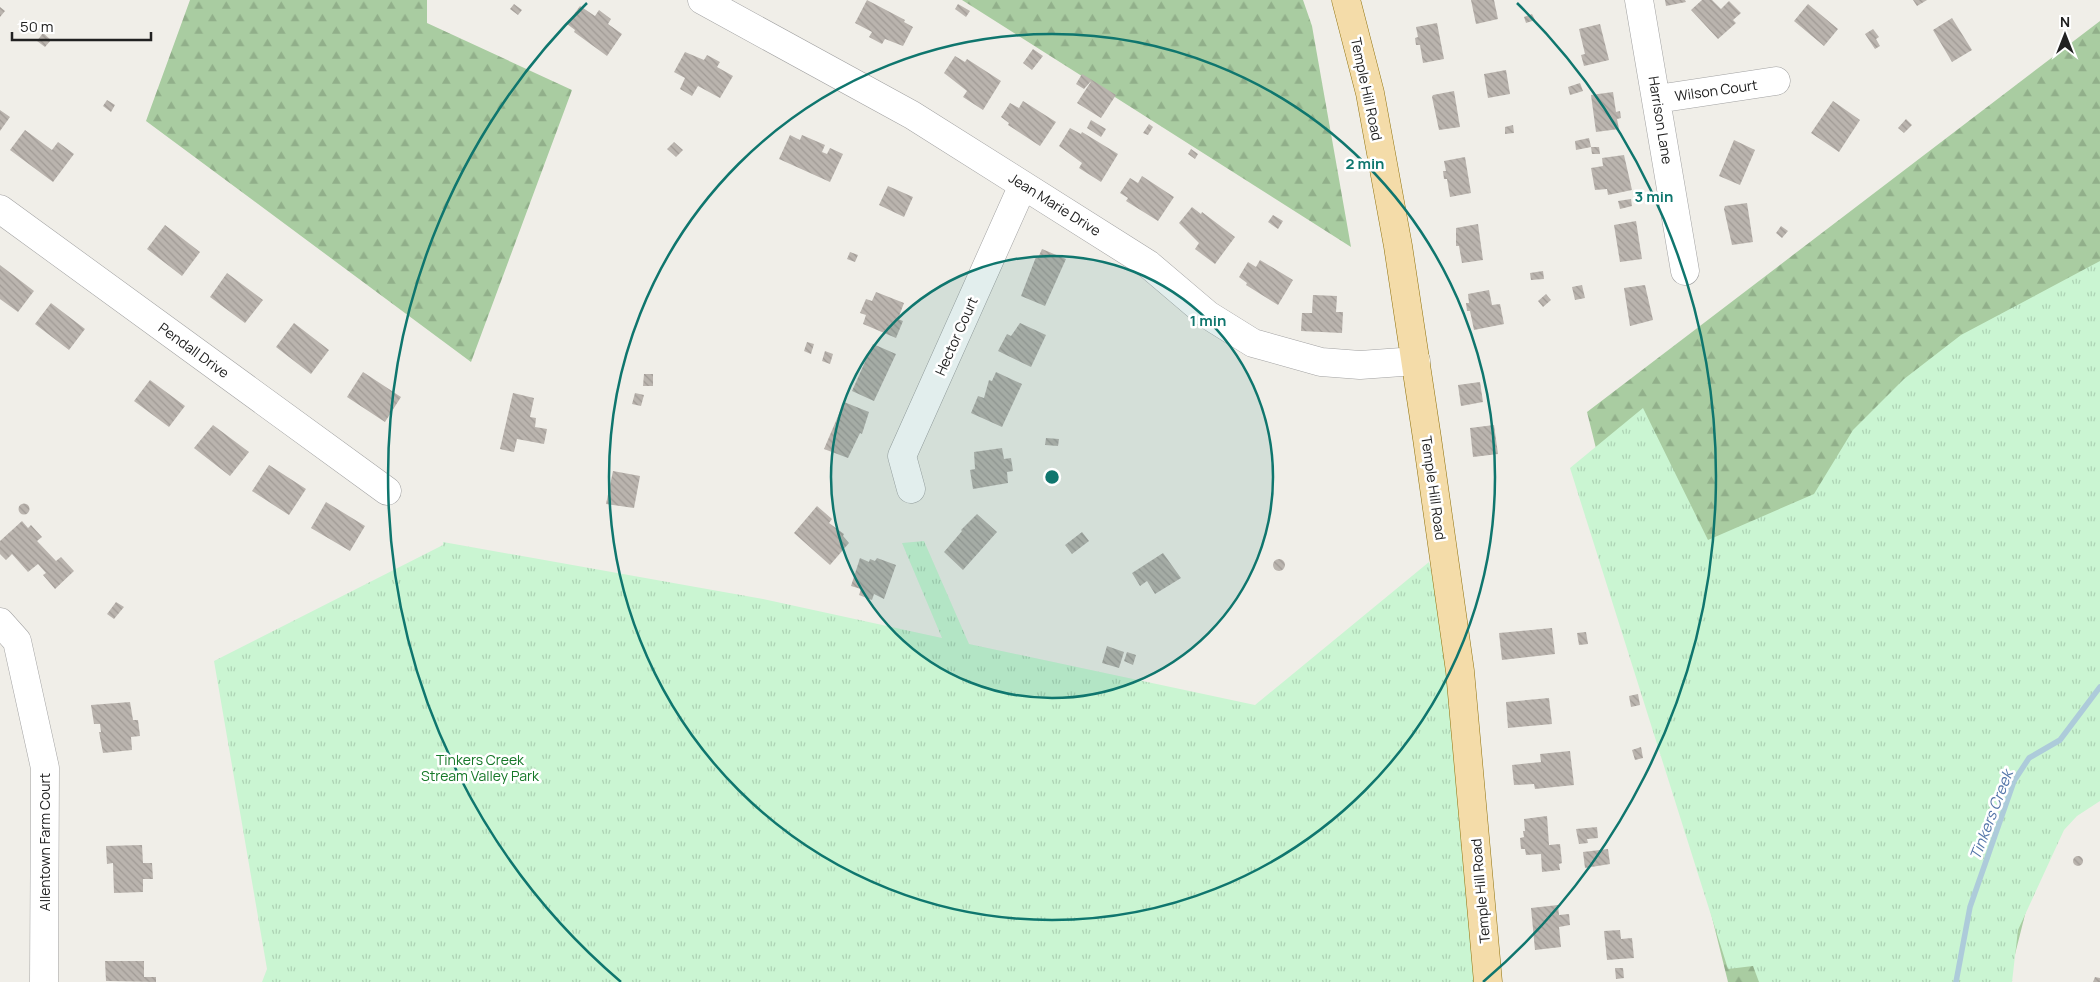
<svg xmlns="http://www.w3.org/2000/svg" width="2100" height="982" font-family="Manrope,sans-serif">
  <defs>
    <pattern id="forest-firs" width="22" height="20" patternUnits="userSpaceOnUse" patternTransform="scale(1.25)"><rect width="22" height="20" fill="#a9cca1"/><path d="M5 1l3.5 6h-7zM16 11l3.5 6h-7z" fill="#91af8a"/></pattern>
    <pattern id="park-tufts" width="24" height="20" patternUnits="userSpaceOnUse" patternTransform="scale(1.25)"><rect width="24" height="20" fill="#caf5d2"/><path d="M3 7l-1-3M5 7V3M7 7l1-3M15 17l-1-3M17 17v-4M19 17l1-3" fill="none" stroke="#add2b4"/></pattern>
    <pattern id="building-back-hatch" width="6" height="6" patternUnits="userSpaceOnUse" patternTransform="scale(1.25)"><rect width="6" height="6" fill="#bab4ae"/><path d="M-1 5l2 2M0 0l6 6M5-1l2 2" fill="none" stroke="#a09a95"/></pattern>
  </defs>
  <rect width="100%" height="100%" fill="#f0eee8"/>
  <path fill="url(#forest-firs)" d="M190,0h237v23l145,67 -101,272 -325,-241z
    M962,0h341l9,26 39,221z
    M2100,21v700l-66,158 -26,103h-280l-141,-570z"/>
  <path fill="url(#park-tufts)" d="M2100,261v540l-23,15 -13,14 -46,100 -6,52h-253l-6,-16 -25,3 -158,-501 73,-60 65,132 106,-46 39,-64 51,-51 57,-44z
    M924,541l45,103 286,61 174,-143 20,88 35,332h-1222l5,-13 -53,-308 229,-116v-3l320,57 179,39 -40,-95z"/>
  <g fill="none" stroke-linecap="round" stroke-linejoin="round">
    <path stroke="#adcbda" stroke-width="5.5" d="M1956,982l14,-75 44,-126 15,-23 31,-18 40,-53"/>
  </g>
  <path fill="url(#building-back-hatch)" d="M867,0l38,20 -1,2 9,5 -10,19 -18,-7 -3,5 -13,-7 3,-5 -17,-9z
    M1471,0h23l4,19 -22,5z
    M1665,0h20l1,2 -20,4z
    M1702,0h10l9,9 8,-8 12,12 -8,7 3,3 -18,16 -27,-29z
    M1913,0h14l-10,6z
    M514,4l8,6 -4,5 -8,-6z
    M958,4l12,7 -4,6 -11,-8z
    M1808,4l30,25 -14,17 -30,-25z
    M580,6l15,10 4,-6 12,9 -3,5 14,10 -15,22 -33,-24 1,-2 -8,-6z
    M0,7l5,4 -5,6z
    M1532,14l3,6 -9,3 -2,-6z
    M1952,18l20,32 -20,12 -19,-32z
    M1437,23l7,36 -21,4 -3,-18h-4l-1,-7 3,-1 -2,-10z
    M1600,24l9,36 -25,6 -3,-11 4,-1 -6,-25z
    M1873,29l6,8 -3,2 4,7 -5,3 -10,-15z
    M43,33l8,7 -6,7 -8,-6z
    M1033,49l10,7 -11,14 -9,-7z
    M685,52l19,8 3,-5 13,7 -3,5 16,9 -13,22 -22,-12 -6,10 -12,-7 5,-11 -11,-6z
    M955,56l10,6 2,-3 34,22 -18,29 -20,-13 4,-6 -23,-18z
    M1506,70l4,24 -22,4 -4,-24z
    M1082,74l10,6 24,15 -15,23 -24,-15 15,-23 -8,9 -8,-5z
    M1580,83l3,8 -13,4 -2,-8z
    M1454,91l6,36 -21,3 -7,-33 1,-2z
    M1613,92l3,20 4,-1 1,7 -4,1 2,10 -23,3 -5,-37z
    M107,100l8,5 -4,7 -8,-6z
    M1023,101l33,21 -16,24 -32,-21 1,-2 -8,-6 9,-14 9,5z
    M1833,101l27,19 -21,32 -28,-19z
    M0,110l10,7 -10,14z
    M1906,119l6,6 -8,8 -6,-5z
    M1091,120l15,9 -5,8 -14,-9z
    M1149,124l4,3 -5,8 -5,-2z
    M1513,125l1,8 -9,1v-7z
    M1070,128l11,6 1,-2 36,22 -17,28 -22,-14 3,-5 -23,-17z
    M25,130l27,20 6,-8 16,12 -21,28 -43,-32z
    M790,135l10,5 2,-5 23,10 -3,7 5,2 3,-6 13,6 -13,28 -51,-23z
    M1589,138l2,9 -15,3 -1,-9z
    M1734,140l21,10 -15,35 -21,-9z
    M674,142l9,8 -7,7 -9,-8z
    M1591,147h8l1,7h-8z
    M1191,149l7,5 -3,5 -7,-5z
    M1624,155l8,35 -24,5 -1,-6 -12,1 -4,-22 12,-2 -1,-8z
    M1465,157l6,36 -21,4 -3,-18h-3l-1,-8h3l-2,-10z
    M1142,176l32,21 -16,24 -32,-20 2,-3 -8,-5 10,-15 8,5z
    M888,186l25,11 -9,20 -25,-12z
    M1631,199l1,7 -12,3 -2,-8z
    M1747,203l6,39 -21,3 -8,-36 1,-3z
    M1192,207l9,7 1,-2 33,25 -20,27 -20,-15 4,-6 -20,-20z
    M1273,215l10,6 -5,8 -10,-7z
    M1636,221l6,38 -22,3 -6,-37z
    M1478,224l5,36 -21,3 -3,-17h-3v-18z
    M165,225l35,27 -18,24 -35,-27z
    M1781,226l7,5 -6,7 -6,-5z
    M1042,249l24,10 -21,47 -24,-10 15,-39 2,1z
    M850,252l8,3 -3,7 -8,-3z
    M1260,260l33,20 -15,25 -32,-20 1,-2 -8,-6 9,-15 8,5z
    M0,265l34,26 -16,21 -18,-13z
    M1543,271l1,8 -13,1 -1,-7z
    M227,273l36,27 -18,23 -35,-26z
    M1582,285l3,13 -10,2 -3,-13z
    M1645,285l8,35 -23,6 -6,-38z
    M1489,290l3,15 8,-1 4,20 -30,6 -4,-19h-3l-1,-8h3l-1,-9z
    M876,292l28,11 -6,16 5,2 -7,17 -33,-14 3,-9 -6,-2 6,-14 6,2z
    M1546,294l5,6 -8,7 -5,-6z
    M1313,295l24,1 -1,16h7l-1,21 -41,-2 1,-18h10z
    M51,303l34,26 -16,21 -34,-26z
    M294,323l35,27 -18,24 -35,-27z
    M1020,323l26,12 -15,32 -33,-16 9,-17 4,2z
    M807,342l7,2 -3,10 -7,-3z
    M873,344l23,10 -22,47 -22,-10z
    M825,351l8,3 -3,10 -8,-3z
    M363,372l38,25 -16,25 -38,-25z
    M996,372l26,12 -20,43 -31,-14 7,-17 6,2 5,-18 3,1z
    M644,374h9v12h-10z
    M150,380l35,26 -16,21 -35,-26z
    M1480,382l3,20 -22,4 -3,-21z
    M513,393l21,5 -4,19 6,1 -1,9 12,2 -3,15 -27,-5 -3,13 -14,-3z
    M635,393l9,2 -3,11 -9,-2z
    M844,402l25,10 -7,22 -2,-1 -12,25 -24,-9z
    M213,425l36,27 -19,24 -36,-28z
    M1494,425l4,29 -25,3 -3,-29z
    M1046,438l13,1 -1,7 -13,-1z
    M1002,448l2,11 7,-1 2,13 -6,1 1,11 -35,6 -3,-19 5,-1 -1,-17z
    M269,465l37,24 -17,26 -37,-24z
    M613,471l27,5 -6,32 -28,-4z
    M326,502l39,24 -15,25 -39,-23z
    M18.5 509a5.5 5.5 0 1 1 11 0a5.5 5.5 0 1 1-11 0Z
    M817,506l15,13 -3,4 15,11 -1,2 6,7 -19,22 -36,-32z
    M977,514l20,18 -34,38 -19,-18 18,-21 -1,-1z
    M22,521l6,7 3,-3 11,12 -5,4 19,20 5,-4 13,14 -19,18 -12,-14 3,-2 -8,-9 -10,8 -16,-18 -6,6 -6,-6v-13z
    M1082,532l7,9 -17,13 -7,-9z
    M1163,553l18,25 -26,16 -8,-13 -7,5 -8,-13z
    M860,558l9,4 1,-3 5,2 2,-3 19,7 -12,34 -10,-5 -2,6 -13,-5 2,-6 -10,-3z
    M1273 565a6 6 0 1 1 12 0a6 6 0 1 1-12 0Z
    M116,602l8,5 -10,12 -7,-5z
    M1552,628l3,26 -53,6 -3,-27z
    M1586,632l2,12 -9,1 -2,-12z
    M1107,646l17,6 -5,16 -17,-5z
    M1127,652l9,3 -3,10 -9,-4z
    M1638,694l2,11 -9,2 -2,-11z
    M1549,698l3,26 -44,4 -2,-26z
    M130,702l3,18h5l2,16 -9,1 1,13 -29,3 -4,-21h2l-1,-8h-6l-3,-19z
    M1641,747l2,11 -8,2 -3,-10z
    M1570,751l4,34 -39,4 -1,-5 -20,1 -2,-20 29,-3 -1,-8z
    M1547,816l2,29 11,-1 2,19 -3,1 1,6 -18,2 -1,-18 -15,1 -1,-6h-4l-1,-11 4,-1 -1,-6h2l-1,-12z
    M1597,827l1,11 -11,1 1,4 -9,1 -3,-15z
    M142,845l1,18h9l1,16h-10v13l-29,1 -1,-30 -6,1 -1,-18z
    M1608,849l2,15 -25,4 -2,-16z
    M2073 861a5 5 0 1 1 10 0a5 5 0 1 1-10 0Z
    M1558,905l1,10 10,-1 1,11 -11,2 2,20 -26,3 -4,-42z
    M1620,930l1,9 11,-1 2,20 -27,2 -3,-29z
    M105,961h39v16h12v5l-50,-1z
    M1615,968h8l1,10 -8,1z
    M2095,977l5,1v4h-7z"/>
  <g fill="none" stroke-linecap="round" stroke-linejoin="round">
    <g stroke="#a2a2a2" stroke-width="29">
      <path id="minor" d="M702,0l210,115 236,149 60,51 45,28 68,19 39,3 56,-4
        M1639,0l46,271
        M1657,99l119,-18
        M0,209l387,282
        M911,489l-9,-33 121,-271
        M0,622l17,19 28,127 -1,214"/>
    </g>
    <g stroke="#90720d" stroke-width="29">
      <path id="major" d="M1346,0l24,93 28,153 29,192 33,233 28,311"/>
    </g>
    <use href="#minor" stroke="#fff" stroke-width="28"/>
    <use href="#major" stroke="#f4dca9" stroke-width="28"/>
  </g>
  <circle cx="1052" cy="477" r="221" fill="#0f766e" fill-opacity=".12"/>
  <g fill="none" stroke="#0f766e" stroke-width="2.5">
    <circle cx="1052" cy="477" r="221"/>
    <circle cx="1052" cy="477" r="443"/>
    <path d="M621 982A664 664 0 0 1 587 3M1517 3A664 664 0 0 1 1483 982"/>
  </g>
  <g text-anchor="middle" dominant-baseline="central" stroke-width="5" stroke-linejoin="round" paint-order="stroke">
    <g font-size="14" fill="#212121" stroke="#fff">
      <text transform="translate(1367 89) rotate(78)">Temple Hill Road</text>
      <text transform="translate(1716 90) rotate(-8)">Wilson Court</text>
      <text transform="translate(1661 120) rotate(81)">Harrison Lane</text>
      <text transform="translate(1055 204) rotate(32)">Jean Marie Drive</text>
      <text transform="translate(956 336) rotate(-66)">Hector Court</text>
      <text transform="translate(194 350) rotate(36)">Pendall Drive</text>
      <text transform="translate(1434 488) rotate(82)">Temple Hill Road</text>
      <text transform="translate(44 842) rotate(-90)">Allentown Farm Court</text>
      <text transform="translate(1480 891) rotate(-95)">Temple Hill Road</text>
    </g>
    <g font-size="14" fill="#167828" stroke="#fff">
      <text x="480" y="759">Tinkers Creek<tspan x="480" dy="16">Stream Valley Park</tspan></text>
    </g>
    <g font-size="15" font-style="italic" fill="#5476a9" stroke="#fff">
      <text transform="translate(1991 815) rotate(-69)">Tinkers Creek</text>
    </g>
  </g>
  <circle cx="1052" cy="477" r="8" fill="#0f766e" stroke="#fff" stroke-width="2.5"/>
  <g font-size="15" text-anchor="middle" font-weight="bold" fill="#0f766e" stroke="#fff" stroke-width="5" stroke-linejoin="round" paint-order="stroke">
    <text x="1365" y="169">2 min</text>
    <text x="1654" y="202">3 min</text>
    <text x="1208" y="326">1 min</text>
  </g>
  <g transform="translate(2065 35)" stroke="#ffffff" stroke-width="4" paint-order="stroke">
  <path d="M0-4L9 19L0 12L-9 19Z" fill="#212121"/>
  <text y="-8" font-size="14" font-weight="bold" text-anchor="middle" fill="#212121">N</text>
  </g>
  <path d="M12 32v8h139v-8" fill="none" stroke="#212121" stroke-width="2.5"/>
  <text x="20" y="32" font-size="15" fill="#212121" stroke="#ffffff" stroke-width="4" paint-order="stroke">50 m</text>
</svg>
